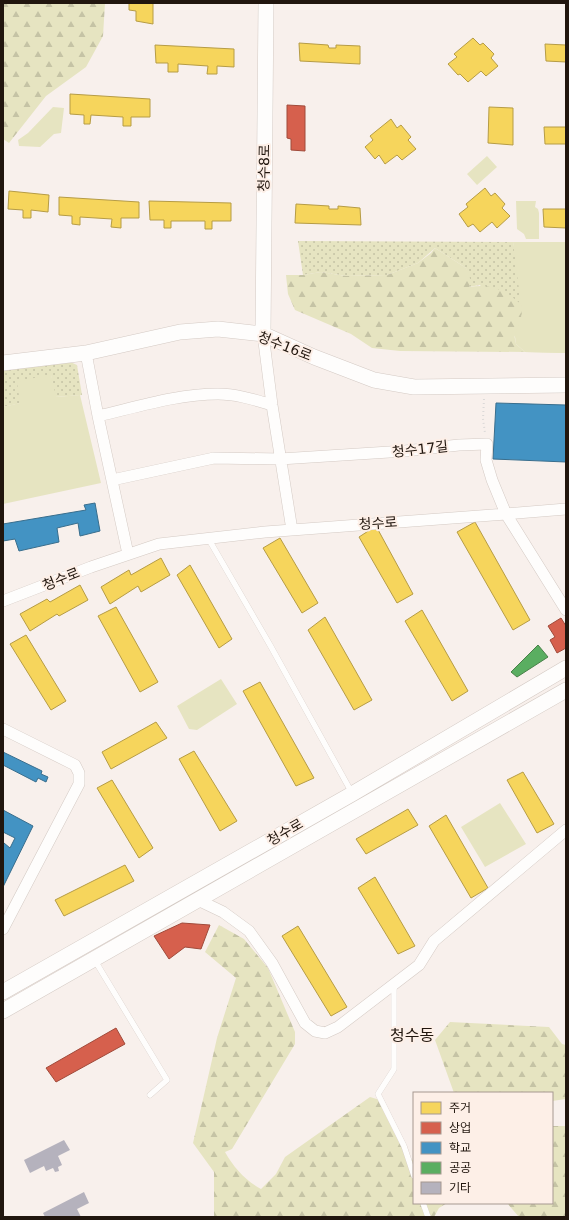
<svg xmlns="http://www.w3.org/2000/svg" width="569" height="1220" font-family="'DejaVu Sans','Noto Sans KR',sans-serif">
  <defs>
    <pattern id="grass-dots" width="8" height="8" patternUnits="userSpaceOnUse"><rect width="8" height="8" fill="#e6e4c1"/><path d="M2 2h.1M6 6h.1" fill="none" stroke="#c5c3a5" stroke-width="1.8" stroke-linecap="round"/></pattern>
    <pattern id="forest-firs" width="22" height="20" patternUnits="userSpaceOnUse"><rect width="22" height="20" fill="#e6e4c1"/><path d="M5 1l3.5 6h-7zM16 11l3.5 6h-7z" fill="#c5c3a5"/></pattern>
  </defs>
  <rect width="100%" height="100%" fill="#f8f0ec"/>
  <path fill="url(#grass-dots)" d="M298,241l215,1 2,10 51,101 -41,-1 -45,-67 -12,2 -2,-19 -31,-20 -17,15 -31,12 -41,1 -25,-4 -18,3z
    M68,361l9,4 5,30 -27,2 -4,-22 -30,28 -18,4v-37z"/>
  <path fill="url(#forest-firs)" d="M3,3h102l-2,33 -17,31 -40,29 -37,47 -6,-4z
    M435,248l31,20 4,10 -1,9c22,-4 36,3 53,18l-1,17 -7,12 2,10 9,8 -125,-1 -28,-3 -21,-14 -56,-24 -7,-16 -2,-19h17l18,-3 25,4 41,-1 31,-12 13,-10z
    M219,925l25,14 24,29 27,64v12l-63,105 -7,3c9,16 20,28 36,37l15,-15 9,-17 85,-60 10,3 27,59 7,1v43h33l-8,5 -5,9h-220v-45l-21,-29 24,-105 19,-60 -31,-26z
    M450,1022l99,5 13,17 4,1v54l-14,2v-8h-98l-19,-53z
    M552,1126h14v91h-47l-12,-14h45z"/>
  <path fill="#e6e4c1" d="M53,107l11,1 -3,25 -7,1 -14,13 -21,-1 -1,-6 10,-7z
    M487,156l10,11 -20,18 -10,-11z
    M516,201h20l-1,6 3,2 1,4v26h-13l-2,-5 -7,-5z
    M513,242h53v111l-41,-1 -9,-8c-3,-12 4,-18 6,-31z
    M51,374l5,23 24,-2 21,88 -98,21v-97l17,-4 -3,-21z
    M221,679l16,25 -40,26 -8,-1 -12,-23z
    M500,803l26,41 -41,23 -24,-40z"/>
  <path fill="#f6d55c" stroke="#b69c45" d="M129,3h24v21l-17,-3v-10l-7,-1z
    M473,38l7,7 3,-2 11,11 -3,4 7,8 -12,10 -5,-5 -13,11 -8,-8 -2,1 -10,-11 9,-7 -3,-3z
    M299,43l29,2 1,3h7v-3l24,1v18l-60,-3z
    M545,44l21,1v17l-20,-1z
    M155,45l79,4v18l-17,-1v8h-10l1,-8 -30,-2v8h-10v-9h-12z
    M70,94l80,5v18h-19v9h-8v-9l-32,-2 -1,9h-6v-9l-14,-1z
    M489,107l24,1v37l-25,-2z
    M391,119l6,9 4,-3 10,12 -3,3 8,9 -14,11 -5,-5 -12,9 -6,-9 -4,4 -10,-12 8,-7 -3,-4z
    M544,127h22v17h-21z
    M485,188l6,8 4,-3 10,11 -3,4 8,8 -13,12 -5,-6 -12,10 -7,-8 -5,3 -9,-13 9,-7 -2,-3z
    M9,191l40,4 -1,17 -17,-2v8h-8v-8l-15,-1z
    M59,197l80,5v16h-18v10l-10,-1 1,-8 -32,-2v8l-8,-1v-8l-13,-1z
    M149,201l82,2v18h-19v8h-7v-8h-34v7h-7v-8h-14z
    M296,204l33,2v3h9v-3l22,2 1,17 -66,-2z
    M543,209h23v19l-22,-1z
    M475,522l55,98 -17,10 -56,-98z
    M376,526l37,68 -16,9 -38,-66z
    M280,538l38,65 -16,10 -39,-65z
    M161,558l9,17 -29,17 -3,-6 -28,18 -9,-17 28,-17 2,5z
    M190,565l42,74 -13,9 -42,-73z
    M80,585l8,15 -29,16 -2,-2 -27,17 -10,-17 27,-15 3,3z
    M116,607l42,75 -18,10 -42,-76z
    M422,610l46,81 -16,10 -47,-80z
    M325,617l47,83 -18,10 -46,-80z
    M26,635l40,66 -15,9 -41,-66z
    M260,682l54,96 -18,8 -53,-95z
    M156,722l11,16 -56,31 -9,-17z
    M194,751l43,70 -17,10 -41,-72z
    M523,772l31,52 -17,9 -30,-53z
    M112,780l41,68 -14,10 -42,-70z
    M408,809l10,16 -52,29 -10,-15z
    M446,815l42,73 -17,10 -42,-72z
    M125,865l9,16 -70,35 -9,-16z
    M375,877l40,69 -17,8 -40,-66z
    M298,926l49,81 -16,9 -49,-80z"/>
  <path fill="#d6604d" stroke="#a04a3a" d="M287,105l18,1v45l-14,-1v-11l-4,-1z
    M561,618l5,8v22l-9,5 -7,-13 5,-3 -7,-11z
    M182,923l28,2 -9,24 -16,-2 -16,12 -15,-23z
    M116,1028l9,16 -69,38 -10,-14z"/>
  <path fill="#4393c3" stroke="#396e8d" d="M496,403l70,2v57l-73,-3z
    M95,503l5,28 -20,5 -2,-13 -21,5 2,14 -40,9 -4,-12 -12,2v-17l83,-14 -2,-5z
    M3,752l39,19 -1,3 7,3 -2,5 -8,-4 -2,4 -33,-17z
    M3,810l30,16 -30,61v-42l1,-2 6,5 5,-10 -12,-6z"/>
  <path fill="#5aae61" stroke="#498048" d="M538,645l10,12 -31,20 -6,-5z"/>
  <path fill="#b5b2bd" d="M64,1140l6,10 -12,6 4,9 -4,2 1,4 -4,1 -2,-4 -7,3 -2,-5 -14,7 -6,-13z
    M84,1192l5,11 -12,6 4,8h-36l-2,-4z"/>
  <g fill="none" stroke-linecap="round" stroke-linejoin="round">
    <g stroke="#d4cac4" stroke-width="6">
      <path id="lane" d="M208,538l62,107 82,148
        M94,959l73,121 -17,15
        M394,985v84l-16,25 26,52 10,30
        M423,1203l5,14"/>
    </g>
    <g stroke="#d4cac4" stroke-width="12">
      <path id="street" d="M263,334l9,71 20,125
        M86,353l12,63 30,138
        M98,416c39,-9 80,-22 120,-22 19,0 37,6 54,11
        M112,480l102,-22 66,1 125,-8 54,-6 28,-1 -1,16 6,20 14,34 60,-5
        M3,601l88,-34 68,-23 106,-12 241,-18 60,96
        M3,729l72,36 4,8v11l-76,145
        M198,900l25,12 26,19 23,32 33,60 10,8 10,2 13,-6 81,-62 15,-24 132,-111"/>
    </g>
    <g stroke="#d4cac4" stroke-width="16">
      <path id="secondary" d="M263,334l3,-331
        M3,363l83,-10 94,-21 38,-3 45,5 51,23 60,23 40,7 152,-2
        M3,992l349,-198 214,-126
        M3,1011l563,-321"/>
    </g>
    <path stroke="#dbd9d8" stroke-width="2" stroke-dasharray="1 3" stroke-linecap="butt" d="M484,399l-1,20 2,14"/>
    <use href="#lane" stroke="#fefdfc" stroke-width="5.5"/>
    <use href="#street" stroke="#fefdfc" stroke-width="11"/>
    <use href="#secondary" stroke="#fefdfc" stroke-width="15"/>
  </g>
  <g text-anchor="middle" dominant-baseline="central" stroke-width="4" stroke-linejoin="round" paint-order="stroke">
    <g font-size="14" fill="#21160e" stroke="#fdefe7">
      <text transform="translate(264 168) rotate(-89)">청수8로</text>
      <text transform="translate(285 346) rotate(21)">청수16로</text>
      <text transform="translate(420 449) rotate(-6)">청수17길</text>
      <text transform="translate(378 523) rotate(-4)">청수로</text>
      <text transform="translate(61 579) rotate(-22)">청수로</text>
      <text transform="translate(285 832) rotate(-30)">청수로</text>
    </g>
    <g font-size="16" fill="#21160e" stroke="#fdefe7">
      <text x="412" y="1035">청수동</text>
    </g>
  </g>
  <rect width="569" height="1220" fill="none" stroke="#21160e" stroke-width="8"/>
  <rect x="413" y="1092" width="140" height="112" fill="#fdefe7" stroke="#a59890"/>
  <rect x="421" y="1102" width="20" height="12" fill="#f6d55c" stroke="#a59890"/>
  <text x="449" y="1112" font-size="12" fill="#21160e">주거</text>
  <rect x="421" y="1122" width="20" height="12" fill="#d6604d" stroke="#a59890"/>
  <text x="449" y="1132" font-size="12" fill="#21160e">상업</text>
  <rect x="421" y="1142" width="20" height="12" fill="#4393c3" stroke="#a59890"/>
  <text x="449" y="1152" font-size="12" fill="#21160e">학교</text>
  <rect x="421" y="1162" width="20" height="12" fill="#5aae61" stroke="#a59890"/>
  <text x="449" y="1172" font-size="12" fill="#21160e">공공</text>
  <rect x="421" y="1182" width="20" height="12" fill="#b5b2bd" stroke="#a59890"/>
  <text x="449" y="1192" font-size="12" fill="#21160e">기타</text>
</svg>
